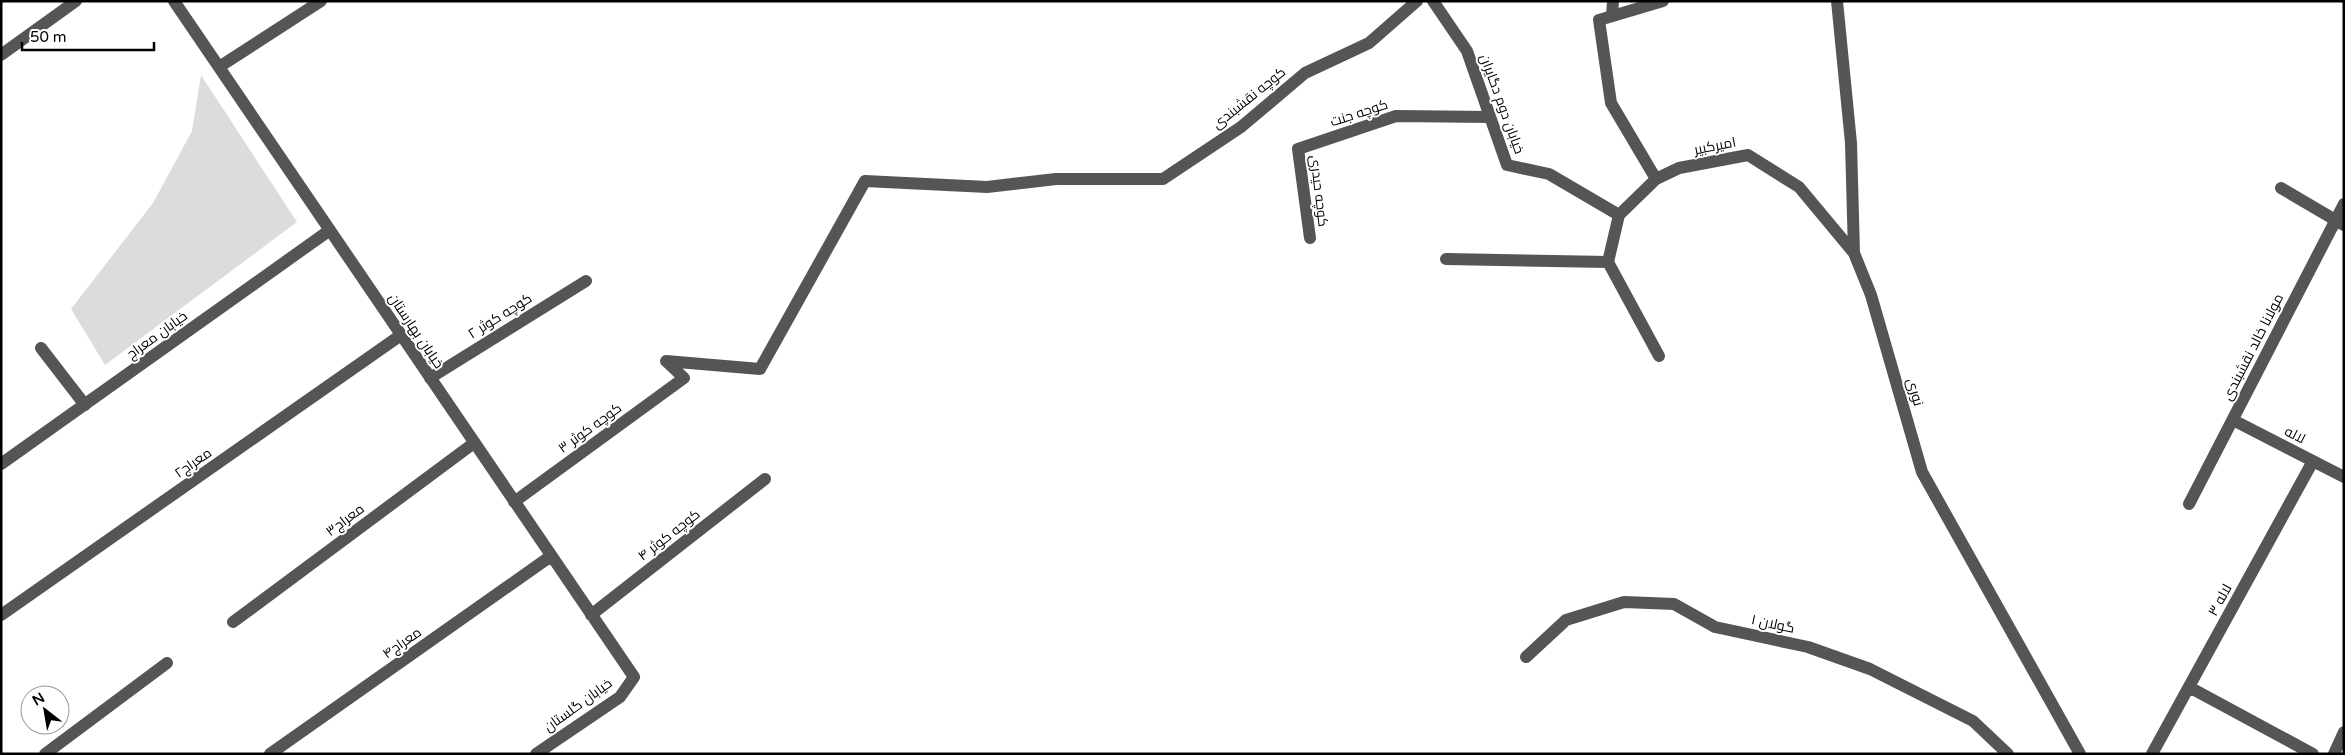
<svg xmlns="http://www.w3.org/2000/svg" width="2345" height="755" font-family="'Varela Round',Cairo,sans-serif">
  <rect width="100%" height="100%" fill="#fff"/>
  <path fill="#dcdcdc" d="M201,75l96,147 -192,143 -34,-56 82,-106 39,-72z"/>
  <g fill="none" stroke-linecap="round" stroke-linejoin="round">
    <path stroke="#555" stroke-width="12" d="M174,1l460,676 -14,20 -84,57
      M1433,1l34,50 40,114 42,9 70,41
      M1837,1l14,142 3,110 17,42 51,177 158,282
      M1612,16l1,-15
      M1,55l75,-54
      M219,67l102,-66
      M1656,179l-45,-76 -12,-83 64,-19
      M2281,188l63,37
      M1619,215l37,-36 23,-11 69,-13 51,32 55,66
      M1619,215l-11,47 51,94
      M1310,238l-12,-89 98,-33 94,1
      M1446,259l162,3
      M41,348l44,57
      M430,378l156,-97
      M2233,420l111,57
      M1,464l329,-234
      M514,502l170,-124 -18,-17 94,8 105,-188 122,6 69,-8h107l78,-52 64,-54 64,-30 48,-42
      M2189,504l155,-300
      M1,615l400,-280
      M591,615l174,-136
      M233,622l241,-179
      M1526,657l40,-37 58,-18 50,2 41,23 93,20 62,22 103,52 35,33
      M2189,687l124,67
      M45,754l122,-91
      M270,754l281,-198
      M2152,754l161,-293
      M2334,754l10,-22"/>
  </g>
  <g text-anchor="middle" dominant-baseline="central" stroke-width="4" stroke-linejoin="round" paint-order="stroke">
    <g font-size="14" fill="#000" stroke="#fff">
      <text transform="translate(1249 98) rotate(-39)">کوچه نقشبندی</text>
      <text transform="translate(1502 104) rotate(70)">خیابان دوم دگایران</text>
      <text transform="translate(1359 113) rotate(-18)">کوچه جنت</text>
      <text transform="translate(1715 146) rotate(-11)">امیرکبیر</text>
      <text transform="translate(1319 191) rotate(83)">کوچه حیدری</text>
      <text transform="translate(500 316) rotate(-32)">کوچه کوثر ۲</text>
      <text transform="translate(416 331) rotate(56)">خیابان بهارستان</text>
      <text transform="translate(157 335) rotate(-36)">خیابان معراج</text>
      <text transform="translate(2253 347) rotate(-63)">مولانا خالد نقشبندی</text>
      <text transform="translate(1915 392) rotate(74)">نوری</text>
      <text transform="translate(590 428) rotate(-36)">کوچه کوثر ۳</text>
      <text transform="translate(2295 435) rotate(27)">لاله</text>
      <text transform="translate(193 463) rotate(-35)">معراج۲</text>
      <text transform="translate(345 520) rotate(-37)">معراج۳</text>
      <text transform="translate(669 535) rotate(-38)">کوچه کوثر ۴</text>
      <text transform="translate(2220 600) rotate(-61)">لاله ۳</text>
      <text transform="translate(1773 624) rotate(12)">گولان ۱</text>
      <text transform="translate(402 643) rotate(-35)">معراج۴</text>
      <text transform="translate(578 705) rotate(-36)">خیابان گلستان</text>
    </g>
  </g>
  <rect width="2345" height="755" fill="none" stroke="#000000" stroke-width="5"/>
  <g transform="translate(45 710) rotate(329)"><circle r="24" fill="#ffffff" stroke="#999999"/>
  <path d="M0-4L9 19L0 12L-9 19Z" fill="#000000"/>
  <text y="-8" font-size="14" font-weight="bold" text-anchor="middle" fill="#000000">N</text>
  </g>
  <path d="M22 42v8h132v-8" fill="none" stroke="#000000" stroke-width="2.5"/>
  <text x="30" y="42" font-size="15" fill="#000000" stroke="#ffffff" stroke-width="4" paint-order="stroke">50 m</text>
</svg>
